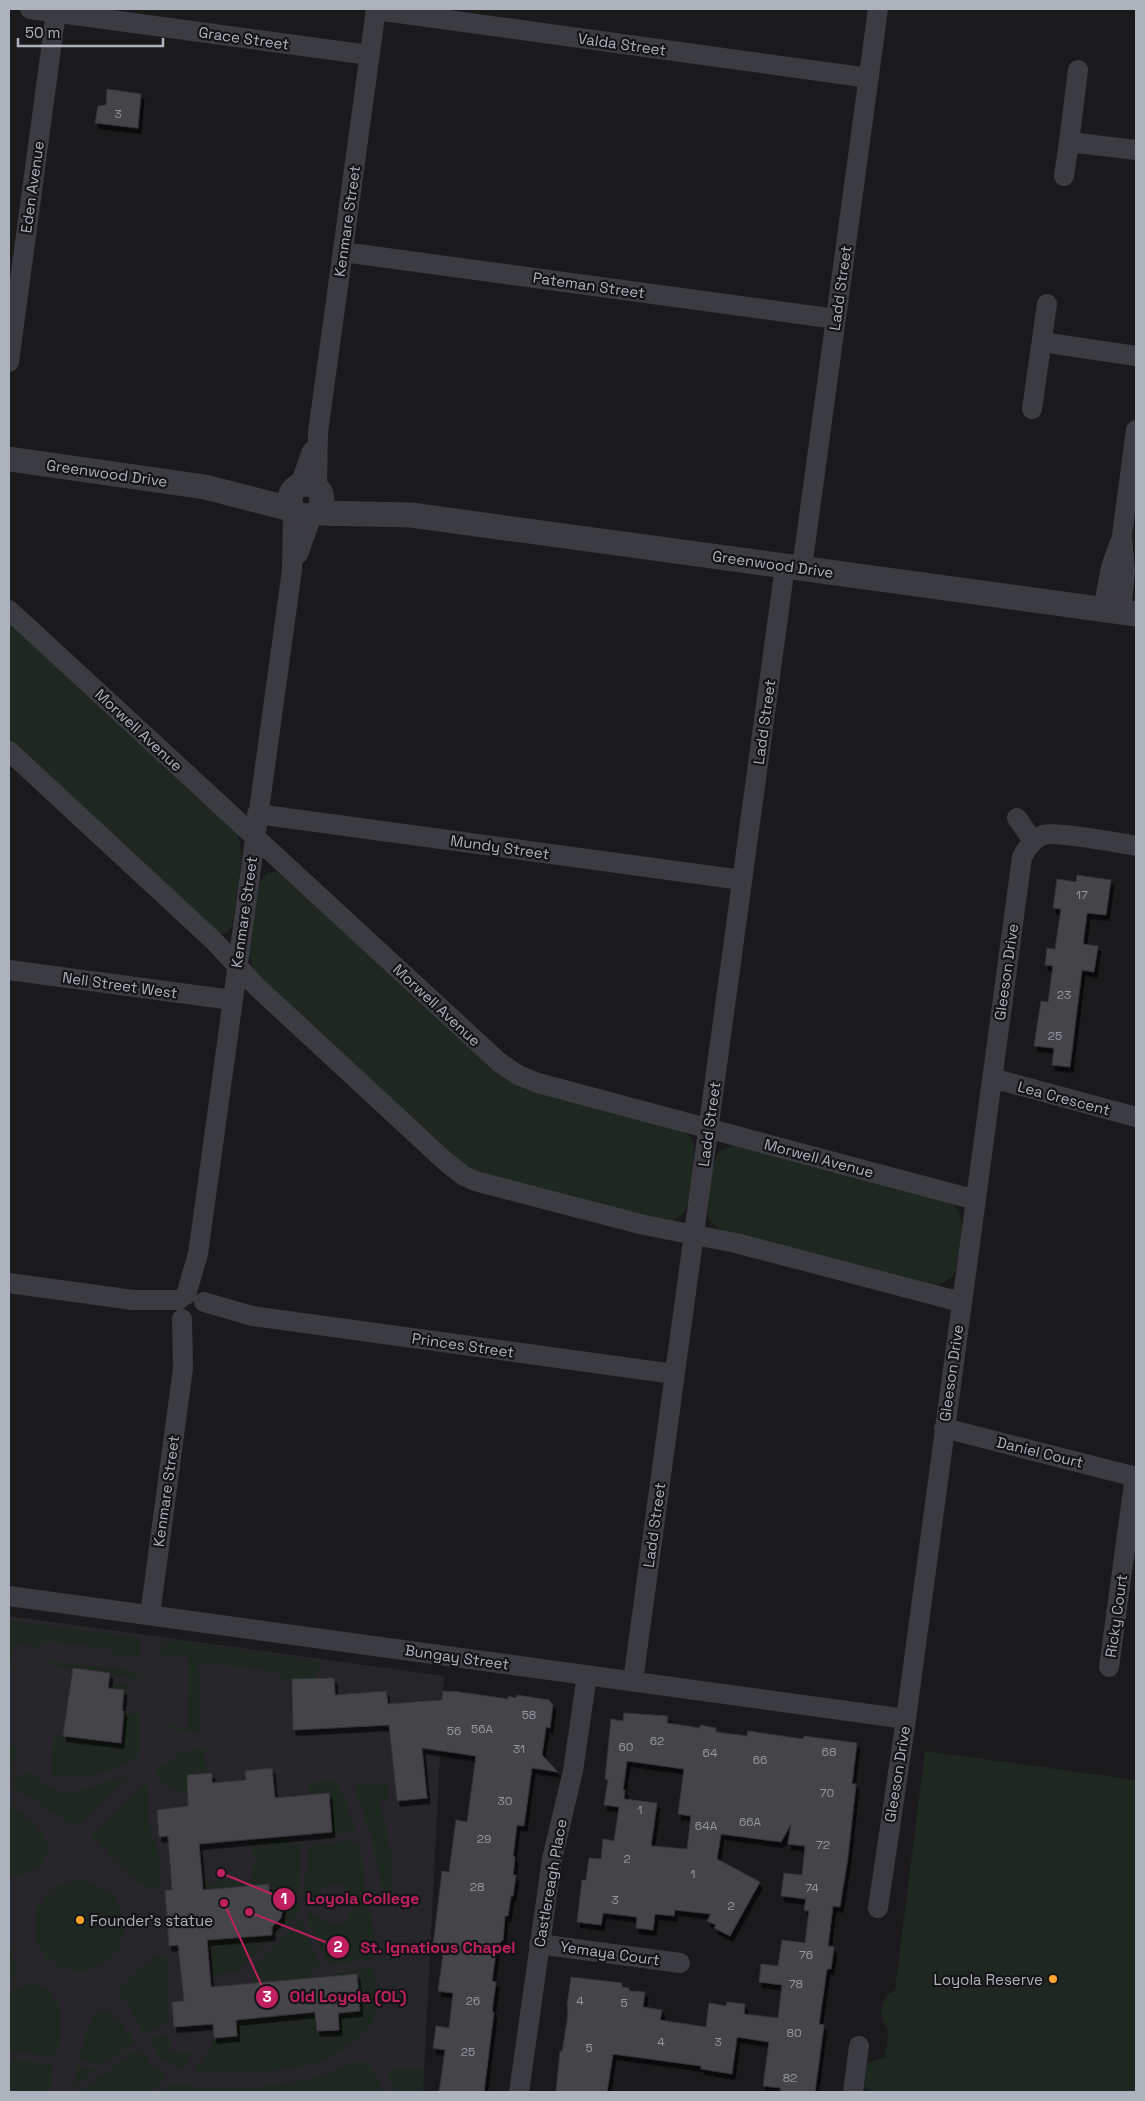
<svg xmlns="http://www.w3.org/2000/svg" width="1145" height="2101" font-family="'Space Grotesk',sans-serif">
  <defs>
    <filter id="shadow"><feDropShadow dx="3" dy="5.5" stdDeviation="0" flood-color="#0009"/></filter>
  </defs>
  <rect width="100%" height="100%" fill="#1a1a1d"/>
  <path fill="#26262a" d="M9,1616l435,60 -21,416h-414z"/>
  <path fill="#1f2820" d="M9,622l227,209c12,22 -1,69 -4,95l-6,7 -6,1 -211,-192z
    M274,872l7,1 215,195 191,65c4,4 6,7 7,13 1,12 -3,57 -10,66 -6,7 -12,9 -21,10l-198,-54 -204,-187 -9,-15 -3,-12 10,-72 9,-9z
    M736,1145l217,59c16,16 5,46 3,66 -4,9 -11,12 -20,15l-218,-56 -8,-8 -2,-7c0,-13 2,-47 9,-58 4,-7 12,-10 19,-11z
    M11,1621l130,17v18l-3,2 -24,-3 -1,-6 -69,-8 -4,6 -27,-3 -4,30v-49z
    M174,1640l146,21 -3,17 -36,2v-8l-83,-10 2,70h-21l-12,-7 2,-3 12,8 7,-1 1,-71 -30,-2v-10h2v-5l13,2z
    M50,1661l82,9 9,7 -2,2 -29,-3v-3l-61,-8z
    M109,1682l18,2 -2,24h-3l2,-18 -20,-2z
    M124,1713l16,2 -2,43c-35,15 -49,21 -88,18l5,-41 65,8z
    M9,1746l8,1 -3,18 -5,5z
    M205,1747l2,27 -20,1 1,17h-12l-19,-14 -1,-7 24,-18z
    M925,1751l211,29v312h-264l-8,-5 3,-24 18,-5 4,-28c-13,-11 -9,-34 6,-40z
    M31,1771c22,27 42,23 73,12 8,-3 17,-7 26,-8l-49,49 -5,2 -12,-6 -50,-34 -2,-4z
    M147,1780l4,57 7,10 2,34 -4,9c-19,-2 -51,-40 -64,-54z
    M335,1781l10,16 10,31 -4,5 -34,2 -5,-1 20,-2 -3,-39 -19,2 -2,-12z
    M388,1782l2,19 -10,2c6,29 17,60 10,90l-5,-2 -3,-5 -13,-57 -16,-44z
    M9,1804c15,12 52,34 33,58 -2,3 -7,9 -11,10 -6,3 -13,3 -19,5l-3,5z
    M291,1836v8l11,-1 -5,59 3,11 -65,60 -25,2 -4,-45 12,9 54,-4v-11l-68,-25 -2,-16 49,-4 4,-20 -6,-20z
    M353,1841l6,4 19,109 -5,5 -46,6 -21,-51 5,-1c6,3 11,8 17,10 36,11 29,-55 -5,-35 -5,3 -6,7 -10,11l-10,1 5,-50 8,-6z
    M34 1926a45 45 0 1 1 90 0a45 45 0 1 1-90 0Z
    M301,1919l20,47 -8,1v11l-59,5 -1,-16z
    M9,1948l8,18 -2,7 -6,5z
    M159,1954l8,5 3,28 -4,12 2,24 -23,12 -27,-45 37,-34z
    M374,1967l2,45 -3,12 -9,10 -32,22 -17,8 -46,7 -78,1 18,-19 5,-15 23,-2 -1,-16 79,-8 2,19 22,-1 -7,-56z
    M36,1984c31,10 29,48 19,73l-26,-4h-20v-60l17,-8z
    M106,2009l16,15 13,18 -29,21 -29,-2 13,-39 9,-12z
    M169,2035l1,15 3,3h23l-13,14 -5,2 -15,-9 -15,-19 9,-5z
    M138,2048l15,18 15,12 -17,14h-72z
    M22,2061l31,3 -4,28h-40v-30z
    M364,2061l15,16 4,15h-222l13,-8c47,7 92,5 139,-6 17,-4 32,-16 51,-17z
    M76,2067l22,2 -26,19z
    M388,2068l36,2 -1,22h-29z"/>
  <path fill="#44454a" stroke="#343439" fill-rule="evenodd" filter="url(#shadow)" d="M107,89l34,5 -3,34 -43,-5 3,-17 8,-1z
    M1077,875l34,5 -5,35 -19,-2 -4,31 15,2 -4,26 -12,-2 -12,97 -18,-2 2,-17 -20,-2 7,-45 7,1 5,-36 -8,-1 2,-17 8,1 6,-40 -8,-1 4,-29 19,3z
    M73,1668l37,5 -2,15 16,2 -2,21h2l-3,32 -58,-7z
    M334,1678l1,17 51,-4 2,13 54,-4 1,-9 10,1v-1l55,8v-3l8,2 1,-3 32,5 4,5 -3,23 -4,-1 -4,28 16,17 -26,-4 -8,58 -7,-1 -4,31 2,1 -2,18h3l-3,21h-2l-3,20h-3l-2,24 -6,5 -5,36 4,1 -4,30h2l-10,80h-45l6,-42 -12,-2 3,-22 13,2 4,-35 -15,-2 6,-43 -11,-2 9,-75 7,1 7,-52 11,2 9,-66 -54,-8 5,50 -30,3 -8,-76 -96,5 -1,-51z
    M624,1713l44,3 -1,7 33,5v-3l16,3v4l31,4 1,-5 55,8 1,-3 53,7 -5,41h4l-8,73 -8,50 -7,-1 -5,40 6,1 -3,22h-4l-8,55 5,1 -9,67h-35l1,-4 -18,-2 6,-44 -32,-5 -5,37 -31,-5v-3l-88,-12 -6,38h-51l4,-41 2,1 5,-30 1,-16h-1l4,-29 51,6v4l7,1v3l16,1 -2,15 19,3 -2,10 46,7 3,-24 17,3 1,-4 18,2 -1,10 34,4 4,-33 -23,-3 2,-18 17,2 4,-26 23,3 4,-32 -5,-1 2,-11 -25,-3 3,-23 18,2 3,-29 -17,-2 3,-20 -10,18 -60,-8 -4,25 43,23 -30,54 -16,-8 2,-3 -9,-4 4,-7 -36,-4 -1,6 -19,-2 -2,16 -17,-2 1,-11 -34,-4 -2,12 -24,-3 5,-42h4l3,-22 12,1 2,-20 11,2 5,-34 -15,-2 4,-25 -3,-1 6,-60 12,2zM627,1761l57,8 -6,45 13,2 -4,33 -36,-3 6,-43 -33,-4 1,-9h-2z
    M272,1768l3,30 54,-5 3,39 -133,12 4,46 66,-6v7l10,7 4,9 -2,11 -9,9v8l-65,5 4,47 146,-13 3,37 -22,2 1,17 -22,1 -2,-19 -79,8 1,16 -23,2 -1,-14 -39,3 -2,-25 12,-1 -6,-56 -9,1 -4,-56h7l-4,-54 -9,1 -2,-27 31,-4 -1,-31 25,-2v10l34,-3 -1,-9z"/>
  <g fill="none" stroke-linecap="round" stroke-linejoin="round">
    <path stroke="#3b3c42" stroke-width="20" d="M30,9l339,46
      M376,10l493,68
      M1078,70l-9,72 67,8
      M1064,176l5,-34
      M343,252l493,67
      M1042,342l94,14
      M9,362l47,-350
      M1032,409l15,-105
      M300,485l12,-34
      M317,488l1,-56 58,-423
      M298,554l14,-39
      M802,568l76,-559
      M9,610l490,452 19,13 20,8 438,117
      M1103,610l8,-43 9,-25
      M1121,612l4,-42 -3,-35 14,-105
      M9,751l205,190 43,46 189,175 18,14 11,5 169,44 92,18 225,59
      M257,814l485,66
      M1017,818l16,23
      M9,970l223,30
      M992,1078l144,39
      M9,1283l124,17h46
      M186,1295l12,-41 94,-684 1,-58
      M204,1302l48,14 422,58
      M944,1428l192,49
      M9,1596l897,123
      M150,1615l33,-247 -1,-49
      M1109,1667l26,-191
      M633,1681l152,-1115
      M878,1908l28,-189 116,-862c5,-9 11,-18 21,-22 12,-4 77,8 93,11
      M539,1944l141,19
      M519,2092l33,-233 21,-88 14,-96
      M853,2092l6,-46"/>
    <path stroke="#3b3c42" stroke-width="25" d="M9,459l196,28 86,22
      M290 500a16 16 0 1 1 32 0a16 16 0 1 1-32 0Z
      M317,513l94,2 725,99"/>
  </g>
  <g fill="#ffa42f" stroke="#151518" stroke-width="2">
    <circle cx="80" cy="1920" r="5"/>
    <circle cx="1053" cy="1979" r="5"/>
  </g>
  <g text-anchor="middle" dominant-baseline="central" stroke-width="4.5" stroke-linejoin="round" paint-order="stroke">
    <g font-size="12" fill="#9298a0">
      <text x="118" y="114">3</text>
      <text x="1082" y="895">17</text>
      <text x="1064" y="995">23</text>
      <text x="1055" y="1036">25</text>
      <text x="529" y="1715">58</text>
      <text x="482" y="1729">56A</text>
      <text x="454" y="1731">56</text>
      <text x="657" y="1741">62</text>
      <text x="626" y="1747">60</text>
      <text x="519" y="1749">31</text>
      <text x="829" y="1752">68</text>
      <text x="710" y="1753">64</text>
      <text x="760" y="1760">66</text>
      <text x="827" y="1793">70</text>
      <text x="505" y="1801">30</text>
      <text x="640" y="1810">1</text>
      <text x="750" y="1822">66A</text>
      <text x="706" y="1826">64A</text>
      <text x="484" y="1839">29</text>
      <text x="823" y="1845">72</text>
      <text x="627" y="1859">2</text>
      <text x="693" y="1874">1</text>
      <text x="477" y="1887">28</text>
      <text x="812" y="1888">74</text>
      <text x="615" y="1900">3</text>
      <text x="731" y="1906">2</text>
      <text x="806" y="1955">76</text>
      <text x="796" y="1984">78</text>
      <text x="473" y="2001">26</text>
      <text x="580" y="2001">4</text>
      <text x="624" y="2003">5</text>
      <text x="794" y="2033">80</text>
      <text x="661" y="2042">4</text>
      <text x="718" y="2042">3</text>
      <text x="589" y="2048">5</text>
      <text x="468" y="2052">25</text>
      <text x="790" y="2078">82</text>
    </g>
    <g font-size="15" fill="#acb3bd" stroke="#151518">
      <text transform="translate(244 38) rotate(8)">Grace Street</text>
      <text transform="translate(622 44) rotate(8)">Valda Street</text>
      <text transform="translate(32 187) rotate(-82)">Eden Avenue</text>
      <text transform="translate(347 221) rotate(-82)">Kenmare Street</text>
      <text transform="translate(589 285) rotate(8)">Pateman Street</text>
      <text transform="translate(840 288) rotate(-82)">Ladd Street</text>
      <text transform="translate(107 473) rotate(8)">Greenwood Drive</text>
      <text transform="translate(773 564) rotate(8)">Greenwood Drive</text>
      <text transform="translate(764 722) rotate(-82)">Ladd Street</text>
      <text transform="translate(139 730) rotate(43)">Morwell Avenue</text>
      <text transform="translate(500 847) rotate(8)">Mundy Street</text>
      <text transform="translate(244 912) rotate(-82)">Kenmare Street</text>
      <text transform="translate(1006 972) rotate(-82)">Gleeson Drive</text>
      <text transform="translate(120 985) rotate(8)">Nell Street West</text>
      <text transform="translate(437 1005) rotate(43)">Morwell Avenue</text>
      <text transform="translate(1064 1098) rotate(15)">Lea Crescent</text>
      <text transform="translate(709 1124) rotate(-82)">Ladd Street</text>
      <text transform="translate(819 1158) rotate(15)">Morwell Avenue</text>
      <text transform="translate(463 1345) rotate(8)">Princes Street</text>
      <text transform="translate(951 1373) rotate(-82)">Gleeson Drive</text>
      <text transform="translate(1040 1452) rotate(14)">Daniel Court</text>
      <text transform="translate(166 1491) rotate(-82)">Kenmare Street</text>
      <text transform="translate(654 1525) rotate(-82)">Ladd Street</text>
      <text transform="translate(1116 1616) rotate(-82)">Ricky Court</text>
      <text transform="translate(457 1657) rotate(8)">Bungay Street</text>
      <text transform="translate(897 1774) rotate(-81)">Gleeson Drive</text>
      <text transform="translate(550 1883) rotate(-80)">Castlereagh Place</text>
      <text transform="translate(610 1953) rotate(8)">Yemaya Court</text>
    </g>
    <g font-size="15" fill="#acb3bd" stroke="#151518" text-anchor="start">
      <text x="90" y="1920">Founder's statue</text>
      <text x="1043" y="1979" text-anchor="end">Loyola Reserve</text>
    </g>
  </g>
  <path fill="none" stroke="#c12060" stroke-width="2" d="M221 1873L284 1899M249 1912L338 1947M224 1903L267 1997"/>
  <g fill="#c12060" stroke="#151518" stroke-width="2">
    <circle cx="221" cy="1873" r="5"/>
    <circle cx="249" cy="1912" r="5"/>
    <circle cx="224" cy="1903" r="5"/>
    <circle cx="284" cy="1899" r="12"/>
    <circle cx="338" cy="1947" r="12"/>
    <circle cx="267" cy="1997" r="12"/>
  </g>
  <g font-size="15" text-anchor="middle" font-weight="bold" fill="#fff">
    <text x="284" y="1904">1</text>
    <text x="338" y="1952">2</text>
    <text x="267" y="2002">3</text>
  </g>
  <g font-size="16" text-anchor="middle" font-weight="bold" fill="#c12060" stroke="#151518" stroke-width="4.5" stroke-linejoin="round" paint-order="stroke">
    <text x="363" y="1904">Loyola College</text>
    <text x="438" y="1953">St. Ignatious Chapel</text>
    <text x="348" y="2002">Old Loyola (OL)</text>
  </g>
  <rect width="1145" height="2101" fill="none" stroke="#acb3bd" stroke-width="20"/>
  <path d="M18 38v8h145v-8" fill="none" stroke="#acb3bd" stroke-width="2.5"/>
  <text x="25" y="38" font-size="15" fill="#acb3bd" stroke="#151518" stroke-width="4" paint-order="stroke">50 m</text>
</svg>
